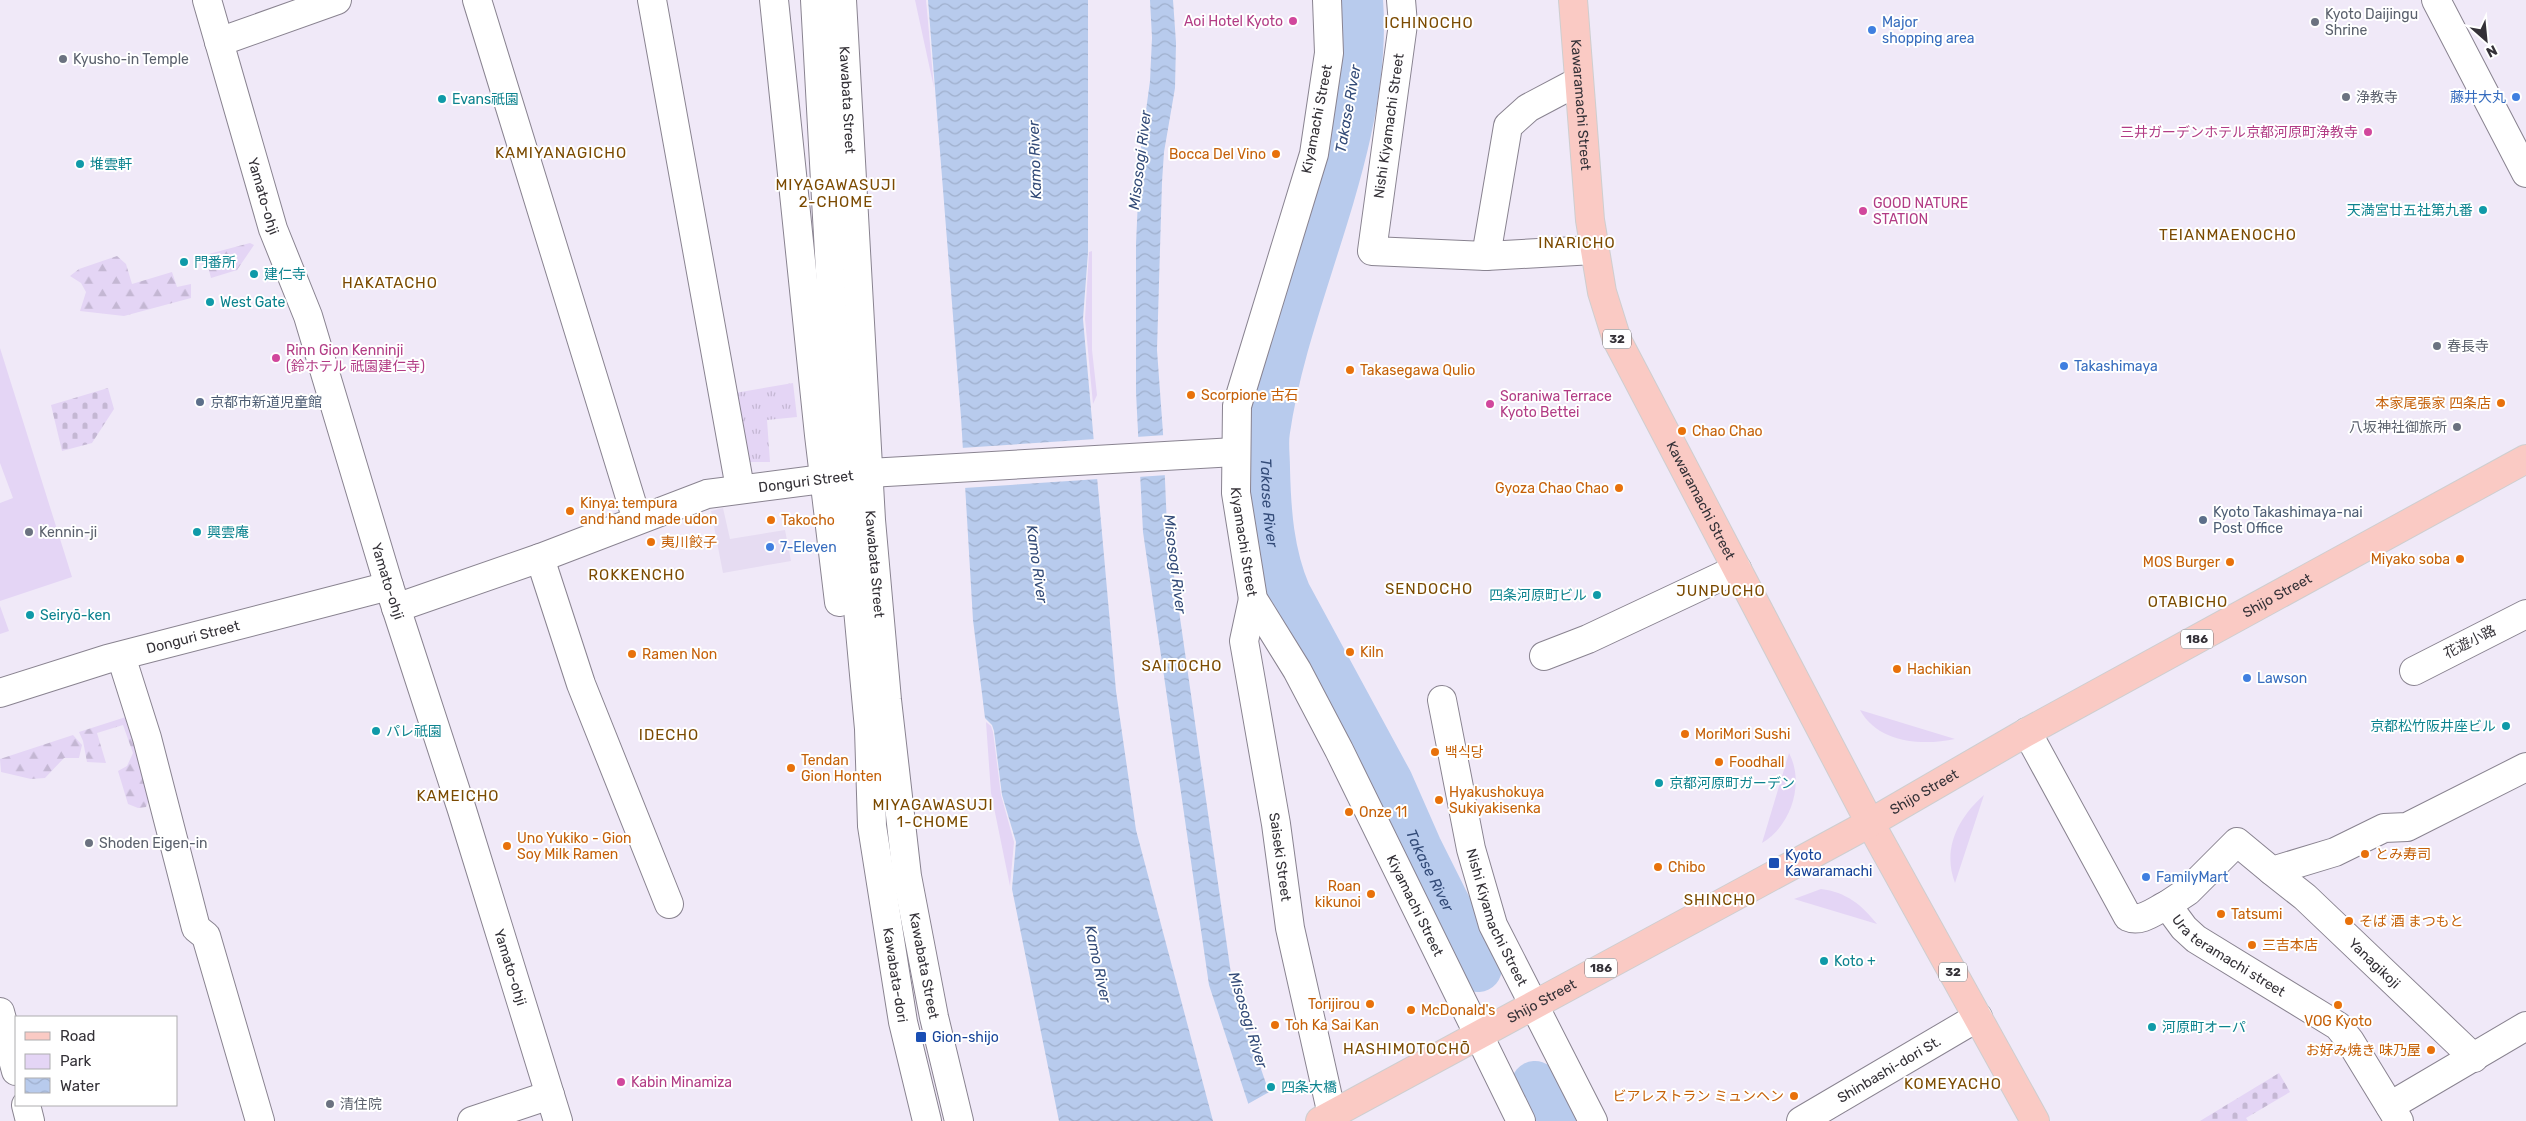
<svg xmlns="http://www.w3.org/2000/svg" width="2526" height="1121" font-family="Rubik,'Noto Sans JP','Noto Sans KR',sans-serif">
  <defs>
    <pattern id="forest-firs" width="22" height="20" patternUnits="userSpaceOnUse" patternTransform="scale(1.25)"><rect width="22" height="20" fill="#e4d5f5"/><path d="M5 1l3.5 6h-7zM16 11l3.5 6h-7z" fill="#c4b7d3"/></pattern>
    <pattern id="cemetery-stones" width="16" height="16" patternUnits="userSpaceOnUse" patternTransform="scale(1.25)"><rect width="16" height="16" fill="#e4d5f5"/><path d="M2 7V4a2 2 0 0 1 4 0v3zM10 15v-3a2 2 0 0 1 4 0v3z" fill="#c4b7d3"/></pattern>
    <pattern id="park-tufts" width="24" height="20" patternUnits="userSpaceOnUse" patternTransform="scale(1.25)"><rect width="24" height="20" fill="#e4d5f5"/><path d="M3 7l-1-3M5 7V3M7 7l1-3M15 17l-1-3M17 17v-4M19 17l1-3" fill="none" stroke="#c4b7d3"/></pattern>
    <pattern id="water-waves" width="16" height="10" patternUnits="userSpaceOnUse" patternTransform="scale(1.25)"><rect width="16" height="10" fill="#b8cbed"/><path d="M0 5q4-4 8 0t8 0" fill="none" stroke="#9fafcc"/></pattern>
  </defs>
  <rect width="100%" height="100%" fill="#f0e9f8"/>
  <path fill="#e6dcf2" d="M723,508l7,31 55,-9 6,31 -68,12 -12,-62z"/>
  <path fill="#e4d5f5" d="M915,0h11l8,88z
    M1092,251v99l5,45 -4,9 -8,-85 4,-67z
    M0,348l72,229 -72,24v-98l13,-5 -13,-35z
    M0,606l9,25 -9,3z
    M1860,710l95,29c-33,7 -77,4 -95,-29z
    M986,722l5,4 2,6 8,63 13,47 -4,44 -19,-93z
    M1789,753c16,30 2,73 -27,90z
    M1984,795l-29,88c-13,-34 3,-65 29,-88z
    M1821,889c25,3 41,16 56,35l-83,-25z"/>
  <path fill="url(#forest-firs)" d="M250,243l4,2 -17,25 -26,8 -6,-23z
    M117,256l9,8 6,20 40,-12 5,15 14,-3v14l-67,18 -44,-5 6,-19 -5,-9 -11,-7 9,-7z
    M129,716l20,83 -3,8 -8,1 -10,-4 -10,-33 9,-5 6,-13 -10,-28 -26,8 9,30 -19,-1 -4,-21 -4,-9z
    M73,735l9,10 -3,13h-15l-19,20 -14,1 -30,-7 -1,-13z"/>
  <path fill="url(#cemetery-stones)" d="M108,388l6,21 -22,34 -30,8 -11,-46z
    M2279,1073l11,19 -44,26 2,3h-48z"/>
  <path fill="url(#park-tufts)" d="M793,383l4,34 -30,3 3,42h-24l-11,-69z"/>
  <path fill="url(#water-waves)" d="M928,0h160v252l-5,67 33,372 20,139 77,291h-154l-47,-232 4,-47 -14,-47 -8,-64 -2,-6 -7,-7 -12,-98 -12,-203z
    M1150,0h23l3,43 -1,45 -11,64 -2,30 -5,168 6,83 4,94 66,461 46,133h-25l-45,-136 -66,-453 -7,-140v-148l4,-89 10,-74 2,-43z"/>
  <path fill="#f0e9f8" d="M1166,435l1,40 -29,2 -2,-40z
    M1096,439l3,40 -135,9 -3,-40z
    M1271,1091l10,30h-30l-5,-16z"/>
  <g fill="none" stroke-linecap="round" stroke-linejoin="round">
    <g stroke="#b8cbed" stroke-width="48">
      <path id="s1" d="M1359,0c11,145 -73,290 -93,431 -2,12 0,25 0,38 1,43 4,85 21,125l102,188 29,66 60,120"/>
      <path d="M1535,1085l18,36"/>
    </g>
    <g stroke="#898390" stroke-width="30">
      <g id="minor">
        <path id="s2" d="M207,0l66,229 35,87 81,270 73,224 96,311"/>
        <path d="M477,0l160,520"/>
        <path d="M652,0l88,488"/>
        <path d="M774,0l45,435 20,167"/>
        <path id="s3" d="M815,0l24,434 11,88 19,207 3,97 31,196 24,99"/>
        <path id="s4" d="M842,0l29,520 16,180 20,176 27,141 25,104"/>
        <path id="s5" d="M1327,0l2,53 -15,101 -77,252 -1,87 17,106 44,71 42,80 182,371"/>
        <path d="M1401,0l2,24 -31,227 114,5 22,-130 20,-18 51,-27"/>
        <path d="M2436,0l90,173"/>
        <path d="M219,42l118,-42"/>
        <path d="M1486,256l108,-6"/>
        <path d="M540,558l41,126 88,220"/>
        <path id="s6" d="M1253,599l-9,42 32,183 14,104 42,187"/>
        <path id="s7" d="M396,608l144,-50 167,-64 162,-21 366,-21"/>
        <path d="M121,656l26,82 49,190 10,8 54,185"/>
        <path d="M1544,656l44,-17 149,-70"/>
        <path d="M2414,671l112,-57"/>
        <path id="s8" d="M0,693l107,-34 282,-73"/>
        <path id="s9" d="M1442,700l29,149 22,76 100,196"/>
        <path id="s10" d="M2027,732l101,185c13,6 28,-7 39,-12l17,23 12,11 142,87 12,15 49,80"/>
        <path id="s11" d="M2272,871l33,26 169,161"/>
        <path d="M2167,905l21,-14 49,-49 35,29 63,-19 49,-24 23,-1 119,-60"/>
        <path d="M0,1012l16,59"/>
        <path d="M26,1105l4,16"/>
        <path d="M2390,1106l136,-80"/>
        <path d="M472,1121l78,-26"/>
        <path id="s12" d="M1801,1121l177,-104"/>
      </g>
    </g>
    <g stroke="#cececf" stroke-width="30">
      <g id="major">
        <path id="s13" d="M1573,0l17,220 12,72 15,48 253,483 165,298"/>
        <path id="s14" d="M1320,1121l550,-298 157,-91 499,-273"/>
      </g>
    </g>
    <use href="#minor" stroke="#fff" stroke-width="28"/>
    <use href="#major" stroke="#facac4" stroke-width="28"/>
  </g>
  <g fill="#d1479c" stroke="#fff" stroke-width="2">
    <circle cx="1293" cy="21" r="5"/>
    <circle cx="2368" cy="132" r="5"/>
    <circle cx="1863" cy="211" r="5"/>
    <circle cx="276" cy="358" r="5"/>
    <circle cx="1490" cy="404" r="5"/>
    <circle cx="621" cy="1082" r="5"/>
  </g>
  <g fill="#6b7280" stroke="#fff" stroke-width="2">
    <circle cx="2315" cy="22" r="5"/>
    <circle cx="63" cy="59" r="5"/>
    <circle cx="2346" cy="97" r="5"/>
    <circle cx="2437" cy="346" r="5"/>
    <circle cx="2457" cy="427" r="5"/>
    <circle cx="29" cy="532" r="5"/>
    <circle cx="89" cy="843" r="5"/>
    <circle cx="330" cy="1104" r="5"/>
  </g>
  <g fill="#3f7fe0" stroke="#fff" stroke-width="2">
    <circle cx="1872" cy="30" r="5"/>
    <circle cx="2516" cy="97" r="5"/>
    <circle cx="2064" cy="366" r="5"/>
    <circle cx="770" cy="547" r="5"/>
    <circle cx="2247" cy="678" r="5"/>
    <circle cx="2146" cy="877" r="5"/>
  </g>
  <g fill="#0f9aa8" stroke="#fff" stroke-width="2">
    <circle cx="442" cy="99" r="5"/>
    <circle cx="80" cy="164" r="5"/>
    <circle cx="2483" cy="210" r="5"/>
    <circle cx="184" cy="262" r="5"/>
    <circle cx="254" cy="274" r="5"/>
    <circle cx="210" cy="302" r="5"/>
    <circle cx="197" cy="532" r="5"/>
    <circle cx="1597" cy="595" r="5"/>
    <circle cx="30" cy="615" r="5"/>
    <circle cx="2506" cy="726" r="5"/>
    <circle cx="376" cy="731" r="5"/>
    <circle cx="1659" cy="783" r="5"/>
    <circle cx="1824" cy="961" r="5"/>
    <circle cx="2152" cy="1027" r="5"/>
    <circle cx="1271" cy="1087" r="5"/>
  </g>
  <g fill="#e8710a" stroke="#fff" stroke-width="2">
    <circle cx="1276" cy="154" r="5"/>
    <circle cx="1350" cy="370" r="5"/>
    <circle cx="1191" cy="395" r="5"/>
    <circle cx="2501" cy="403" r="5"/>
    <circle cx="1682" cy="431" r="5"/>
    <circle cx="1619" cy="488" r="5"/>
    <circle cx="570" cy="511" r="5"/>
    <circle cx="771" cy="520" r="5"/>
    <circle cx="651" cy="542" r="5"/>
    <circle cx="2460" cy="559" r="5"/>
    <circle cx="2230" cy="562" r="5"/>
    <circle cx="1350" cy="652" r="5"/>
    <circle cx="632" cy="654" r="5"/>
    <circle cx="1897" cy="669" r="5"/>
    <circle cx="1685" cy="734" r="5"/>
    <circle cx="1435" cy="752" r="5"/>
    <circle cx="1719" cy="762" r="5"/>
    <circle cx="791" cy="768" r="5"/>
    <circle cx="1439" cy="800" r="5"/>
    <circle cx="1349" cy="812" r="5"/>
    <circle cx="507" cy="846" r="5"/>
    <circle cx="2365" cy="854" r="5"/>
    <circle cx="1658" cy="867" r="5"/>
    <circle cx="1371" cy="894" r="5"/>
    <circle cx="2221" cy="914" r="5"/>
    <circle cx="2349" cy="921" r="5"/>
    <circle cx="2252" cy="945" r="5"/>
    <circle cx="1370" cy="1004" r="5"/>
    <circle cx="2338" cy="1005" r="5"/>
    <circle cx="1411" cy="1010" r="5"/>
    <circle cx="1275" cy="1025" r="5"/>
    <circle cx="2431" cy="1050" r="5"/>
    <circle cx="1794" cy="1096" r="5"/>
  </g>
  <g fill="#5c6f8a" stroke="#fff" stroke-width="2">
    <circle cx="200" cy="402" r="5"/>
    <circle cx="2203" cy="520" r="5"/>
  </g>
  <g fill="#1a4fb4" stroke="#fff" stroke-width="2">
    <rect x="1768" y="857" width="12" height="12" rx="2.5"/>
    <rect x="915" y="1031" width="12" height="12" rx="2.5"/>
  </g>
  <g text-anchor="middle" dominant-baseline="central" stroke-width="4" stroke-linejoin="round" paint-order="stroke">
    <g fill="#fff" stroke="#716f73" stroke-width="1">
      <rect x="1603" y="329.5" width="28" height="19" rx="4"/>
      <rect x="2181" y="629.5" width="32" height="19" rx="4"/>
      <rect x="1585" y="958.5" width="32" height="19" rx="4"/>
      <rect x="1939" y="962.5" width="28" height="19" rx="4"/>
    </g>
    <g font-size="12" font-weight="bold" fill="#343137">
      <text x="1617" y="339">32</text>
      <text x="2197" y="639">186</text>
      <text x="1601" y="968">186</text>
      <text x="1953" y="972">32</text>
    </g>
    <g font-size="14" fill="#5b616d" stroke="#fff" text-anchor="start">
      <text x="2325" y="14">Kyoto Daijingu<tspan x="2325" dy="16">Shrine</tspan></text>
      <text x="73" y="59">Kyusho-in Temple</text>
      <text x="2356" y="97">浄教寺</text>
      <text x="2447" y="346">春長寺</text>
      <text x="2447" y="427" text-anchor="end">八坂神社御旅所</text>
      <text x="39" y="532">Kennin-ji</text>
      <text x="99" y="843">Shoden Eigen-in</text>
      <text x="340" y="1104">清住院</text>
    </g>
    <g font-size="14" fill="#b23c85" stroke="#fff" text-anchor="start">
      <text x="1283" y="21" text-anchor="end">Aoi Hotel Kyoto</text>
      <text x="2358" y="132" text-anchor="end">三井ガーデンホテル京都河原町浄教寺</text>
      <text x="1873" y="203">GOOD NATURE<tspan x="1873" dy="16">STATION</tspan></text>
      <text x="286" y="350">Rinn Gion Kenninji<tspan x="286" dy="16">(鈴ホテル 祇園建仁寺)</tspan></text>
      <text x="1500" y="396">Soraniwa Terrace<tspan x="1500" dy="16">Kyoto Bettei</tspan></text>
      <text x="631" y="1082">Kabin Minamiza</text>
    </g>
    <g font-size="14" fill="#366cbe" stroke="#fff" text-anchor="start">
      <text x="1882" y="22">Major<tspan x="1882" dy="16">shopping area</tspan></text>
      <text x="2506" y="97" text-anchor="end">藤井大丸</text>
      <text x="2074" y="366">Takashimaya</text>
      <text x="780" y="547">7-Eleven</text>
      <text x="2257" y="678">Lawson</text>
      <text x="2156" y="877">FamilyMart</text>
    </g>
    <g font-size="14" fill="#0d838f" stroke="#fff" text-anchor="start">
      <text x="452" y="99">Evans祇園</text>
      <text x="90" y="164">堆雲軒</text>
      <text x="2473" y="210" text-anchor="end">天満宮廿五社第九番</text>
      <text x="194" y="262">門番所</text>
      <text x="264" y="274">建仁寺</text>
      <text x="220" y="302">West Gate</text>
      <text x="207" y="532">興雲庵</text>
      <text x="1587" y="595" text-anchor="end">四条河原町ビル</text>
      <text x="40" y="615">Seiryō-ken</text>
      <text x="2496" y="726" text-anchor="end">京都松竹阪井座ビル</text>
      <text x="386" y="731">パレ祇園</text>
      <text x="1669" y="783">京都河原町ガーデン</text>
      <text x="1834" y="961">Koto +</text>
      <text x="2162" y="1027">河原町オーパ</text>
      <text x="1281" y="1087">四条大橋</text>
    </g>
    <g font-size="14" fill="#343137" stroke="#fff">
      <text stroke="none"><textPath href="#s4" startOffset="100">Kawabata Street</textPath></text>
      <text stroke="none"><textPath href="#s13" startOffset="105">Kawaramachi Street</textPath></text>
      <text transform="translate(1317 119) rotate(-79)">Kiyamachi Street</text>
      <text transform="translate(1389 126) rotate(-82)">Nishi Kiyamachi Street</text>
      <text stroke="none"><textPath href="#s2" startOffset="204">Yamato-ohji</textPath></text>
      <text stroke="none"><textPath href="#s7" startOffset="431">Donguri Street</textPath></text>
      <text stroke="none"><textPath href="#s13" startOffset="525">Kawaramachi Street</textPath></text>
      <text stroke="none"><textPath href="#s5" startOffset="555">Kiyamachi Street</textPath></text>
      <text stroke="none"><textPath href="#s4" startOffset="565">Kawabata Street</textPath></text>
      <text stroke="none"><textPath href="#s2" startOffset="609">Yamato-ohji</textPath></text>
      <text stroke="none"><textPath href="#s14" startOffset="1092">Shijo Street</textPath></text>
      <text stroke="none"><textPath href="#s8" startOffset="201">Donguri Street</textPath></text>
      <text transform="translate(2470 642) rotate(-27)">花遊小路</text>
      <text stroke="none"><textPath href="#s14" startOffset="688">Shijo Street</textPath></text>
      <text stroke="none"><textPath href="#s6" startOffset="262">Saiseki Street</textPath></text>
      <text stroke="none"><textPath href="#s5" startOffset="960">Kiyamachi Street</textPath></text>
      <text stroke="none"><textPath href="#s9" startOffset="225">Nishi Kiyamachi Street</textPath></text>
      <text stroke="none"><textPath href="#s10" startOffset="334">Ura teramachi street</textPath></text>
      <text stroke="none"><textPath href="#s11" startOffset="138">Yanagikoji</textPath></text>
      <text stroke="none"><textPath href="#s4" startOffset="970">Kawabata Street</textPath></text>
      <text stroke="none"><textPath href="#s2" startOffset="1014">Yamato-ohji</textPath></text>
      <text stroke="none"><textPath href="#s3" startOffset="979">Kawabata-dori</textPath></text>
      <text stroke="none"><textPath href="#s14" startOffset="252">Shijo Street</textPath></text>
      <text stroke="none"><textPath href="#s12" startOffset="102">Shinbashi-dori St.</textPath></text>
    </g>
    <g font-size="14" fill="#c56008" stroke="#fff" text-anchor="start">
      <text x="1266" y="154" text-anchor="end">Bocca Del Vino</text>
      <text x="1360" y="370">Takasegawa Qulio</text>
      <text x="1201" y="395">Scorpione 古石</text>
      <text x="2491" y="403" text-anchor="end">本家尾張家 四条店</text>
      <text x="1692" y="431">Chao Chao</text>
      <text x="1609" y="488" text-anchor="end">Gyoza Chao Chao</text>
      <text x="580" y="503">Kinya: tempura<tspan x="580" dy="16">and hand made udon</tspan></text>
      <text x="781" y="520">Takocho</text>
      <text x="661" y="542">夷川餃子</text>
      <text x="2450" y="559" text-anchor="end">Miyako soba</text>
      <text x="2220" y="562" text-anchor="end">MOS Burger</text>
      <text x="1360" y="652">Kiln</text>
      <text x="642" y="654">Ramen Non</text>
      <text x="1907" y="669">Hachikian</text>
      <text x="1695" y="734">MoriMori Sushi</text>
      <text x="1445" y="752">백식당</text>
      <text x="801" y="760">Tendan<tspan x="801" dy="16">Gion Honten</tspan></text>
      <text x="1729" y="762">Foodhall</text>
      <text x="1449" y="792">Hyakushokuya<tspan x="1449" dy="16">Sukiyakisenka</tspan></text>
      <text x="1359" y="812">Onze 11</text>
      <text x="517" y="838">Uno Yukiko - Gion<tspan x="517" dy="16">Soy Milk Ramen</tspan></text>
      <text x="2375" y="854">とみ寿司</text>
      <text x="1668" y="867">Chibo</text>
      <text x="1361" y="886" text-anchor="end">Roan<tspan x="1361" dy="16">kikunoi</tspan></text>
      <text x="2231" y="914">Tatsumi</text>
      <text x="2359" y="921">そば 酒 まつもと</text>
      <text x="2262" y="945">三吉本店</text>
      <text x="1360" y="1004" text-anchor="end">Torijirou</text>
      <text x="1421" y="1010">McDonald's</text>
      <text x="2338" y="1021" text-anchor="middle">VOG Kyoto</text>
      <text x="1285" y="1025">Toh Ka Sai Kan</text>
      <text x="2421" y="1050" text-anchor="end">お好み焼き 味乃屋</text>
      <text x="1784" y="1096" text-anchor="end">ビアレストラン ミュンヘン</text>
    </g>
    <g font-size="14" fill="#4e5e75" stroke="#fff" text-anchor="start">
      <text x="210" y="402">京都市新道児童館</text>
      <text x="2213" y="512">Kyoto Takashimaya-nai<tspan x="2213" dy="16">Post Office</tspan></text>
    </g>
    <g font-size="14" fill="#164399" stroke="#fff" text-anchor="start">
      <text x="1785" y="855">Kyoto<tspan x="1785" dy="16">Kawaramachi</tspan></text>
      <text x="932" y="1037">Gion-shijo</text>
    </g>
    <g font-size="15" letter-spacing="1" fill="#7b4a01" stroke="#fff">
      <text x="1429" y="23">ICHINOCHO</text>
      <text x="561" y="153">KAMIYANAGICHO</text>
      <text x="836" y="185">MIYAGAWASUJI<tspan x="836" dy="17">2-CHOME</tspan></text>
      <text x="2228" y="235">TEIANMAENOCHO</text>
      <text x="1577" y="243">INARICHO</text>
      <text x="390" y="283">HAKATACHO</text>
      <text x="637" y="575">ROKKENCHO</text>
      <text x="1429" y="589">SENDOCHO</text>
      <text x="1721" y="591">JUNPUCHO</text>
      <text x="2188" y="602">OTABICHO</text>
      <text x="1182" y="666">SAITOCHO</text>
      <text x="669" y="735">IDECHO</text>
      <text x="458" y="796">KAMEICHO</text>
      <text x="933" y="805">MIYAGAWASUJI<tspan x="933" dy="17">1-CHOME</tspan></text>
      <text x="1720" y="900">SHINCHO</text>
      <text x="1407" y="1049">HASHIMOTOCHŌ</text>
      <text x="1953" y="1084">KOMEYACHO</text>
    </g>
    <g font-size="15" font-style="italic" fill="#334b78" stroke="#fff">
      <text transform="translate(1348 109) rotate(-80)">Takase River</text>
      <text transform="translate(1035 160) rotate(-92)">Kamo River</text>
      <text transform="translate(1140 160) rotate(-83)">Misosogi River</text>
      <text stroke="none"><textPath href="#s1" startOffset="515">Takase River</textPath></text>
      <text transform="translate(1037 564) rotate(82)">Kamo River</text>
      <text transform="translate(1175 564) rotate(83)">Misosogi River</text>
      <text stroke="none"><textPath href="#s1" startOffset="920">Takase River</textPath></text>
      <text transform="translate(1098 964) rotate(78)">Kamo River</text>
      <text transform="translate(1248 1020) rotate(73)">Misosogi River</text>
    </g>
  </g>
  <rect x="15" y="1016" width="162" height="90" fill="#ffffff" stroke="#aeadaf"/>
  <rect x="25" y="1032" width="25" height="8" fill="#facac4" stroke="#aeadaf"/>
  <text x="60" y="1041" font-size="15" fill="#343137">Road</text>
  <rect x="25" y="1054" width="25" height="15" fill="#e4d5f5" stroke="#aeadaf"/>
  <text x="60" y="1066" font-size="15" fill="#343137">Park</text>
  <rect x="25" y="1078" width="25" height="15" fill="url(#water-waves)" stroke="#aeadaf"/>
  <text x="60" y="1091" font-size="15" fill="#343137">Water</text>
  <g transform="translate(2486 40) rotate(153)" stroke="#ffffff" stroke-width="4" paint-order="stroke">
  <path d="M0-4L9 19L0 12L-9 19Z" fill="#343137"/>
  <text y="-8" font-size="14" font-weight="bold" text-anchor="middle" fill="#343137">N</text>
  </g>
</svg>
